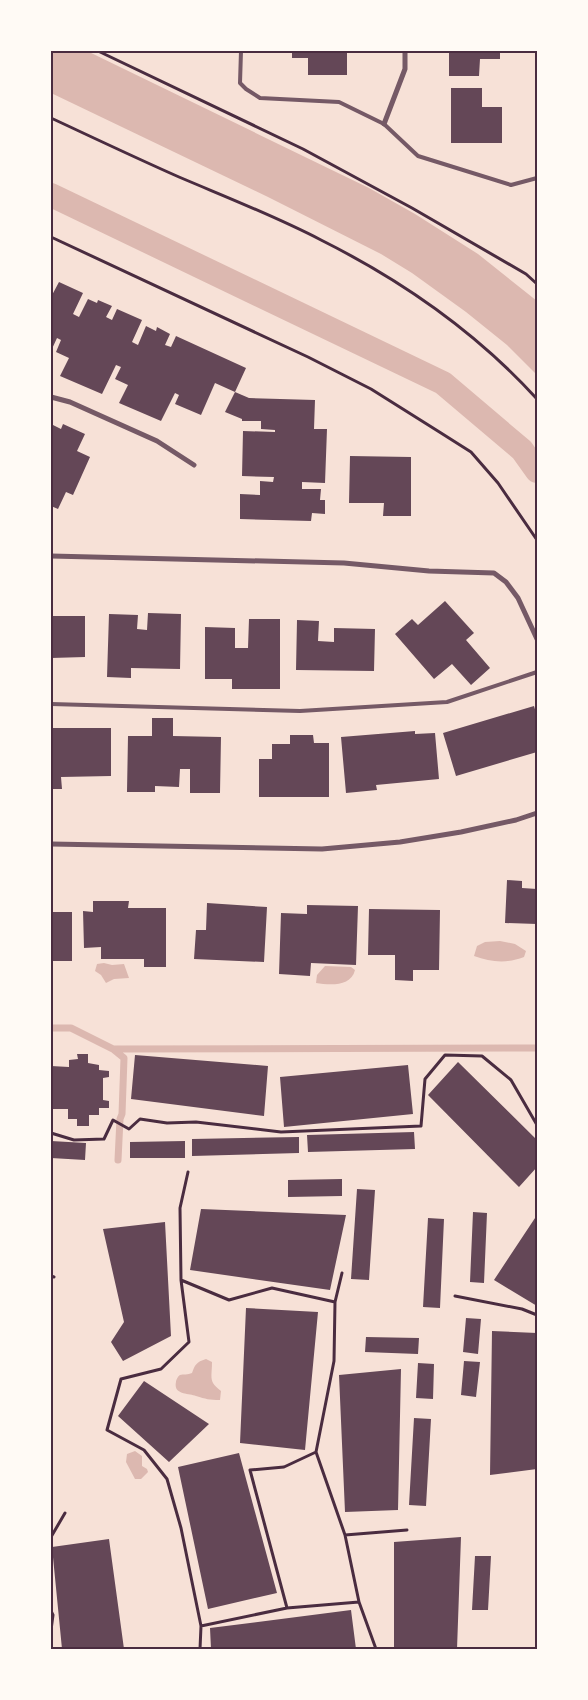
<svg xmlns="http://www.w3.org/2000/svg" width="588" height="1700" font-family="Manrope,sans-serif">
  <rect width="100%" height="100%" fill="#f7e1d7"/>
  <path fill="#dcb8b0" d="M51,51h36l282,137 46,26 63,40 59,47v74l-30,-30 -41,-33 -54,-39 -31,-19 -113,-57 -217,-104z
    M500,941l15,3 11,7 -2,6c-18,7 -33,5 -50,-1l3,-10 8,-4z
    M104,963l8,2 12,-1 5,14 -15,1 -8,4 -5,-8 -6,-4 2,-7z
    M325,966l26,1 4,3c-4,17 -25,15 -39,13l1,-8z
    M206,1359l6,3c0,16 -4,19 9,29l-1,9c-11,0 -14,-1 -24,-4 -7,-3 -23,-1 -20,-14 0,-2 2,-6 4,-7 3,-1 8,0 12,-2 3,-8 4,-11 14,-14z
    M135,1451l7,5v10l5,3 1,3 -7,7h-6l-9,-17 1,-8z"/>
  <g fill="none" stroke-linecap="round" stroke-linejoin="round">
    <path stroke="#dcb8b0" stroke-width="7" d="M51,1028h20l42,21 11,9 -2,56 -2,5 -2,41
      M113,1049l424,-1"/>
    <path stroke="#dcb8b0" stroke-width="24" d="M51,195l392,188 79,67 15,21"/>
  </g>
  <path fill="#644757" d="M292,51h55v24h-39v-17h-16z
    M449,51h51v8h-20l-1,17h-30z
    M451,88h31v19h20v36h-51z
    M59,282l24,11 -10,21 6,3 9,-18 9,4 1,-3 14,6 -6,11 6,3 5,-11 25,11 -10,22 6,3 8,-19 10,5 1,-4 13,7 -5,11 6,2 5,-11 70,32 -11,24 -20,-9 -14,32 -26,-11 4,-9 -4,-2 -14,28 -42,-18 9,-18 -13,-6 6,-12 -5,-2 -14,29 -42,-18 9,-18 -13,-6 5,-12 -4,-2 -6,13v-54z
    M235,392l14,6 66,2 -1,29h13l-2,54 -23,-1v7h19l-1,11h5v14l-13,-1 -1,8 -71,-2v-25l20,1v-14l13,1 1,-5 -32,-1 1,-45 32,1v-2l-14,-1v-8h-19v-2l-17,-7z
    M51,424l10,5 2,-5 22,10 -8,17 13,6 -17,38 -7,-3 -8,17 -7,-3z
    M350,456l61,1v59h-28l1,-13h-35z
    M445,601l29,32 -8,7 24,28 -19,17 -19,-21 -18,15 -39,-45 17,-15 6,6z
    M148,613l33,1 -1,55 -49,-1v10l-24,-1 2,-63 29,1 -1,14 10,1z
    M51,616h34v41l-34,1z
    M249,619h31v70h-48v-10h-27v-52l30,1v20h13z
    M297,620l22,1 -1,20 16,1v-14l41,1 -1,42 -78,-1z
    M534,706l3,10v36l-81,24 -13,-43z
    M152,718h21v18l48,1 -1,56h-30v-24h-10l-1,18 -24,-1v6h-28l1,-56h24z
    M51,728h60v48l-50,1 1,12h-11z
    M415,731v3l20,-1 4,46 -63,6 1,5 -31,3 -5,-56z
    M290,735h23l1,8h15v54h-70v-38h13v-15h18z
    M507,880l15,1v7l15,1v35l-32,-1z
    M93,901h36l-1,7h38v59h-22v-8h-43v-12l-17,1 -1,-37 10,1z
    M207,903l60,4 -3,55 -70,-3 2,-29h10z
    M307,905l51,1 -2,59 -45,-2 -1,13 -31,-2 2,-61 26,1z
    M369,909l71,1 -1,60h-26v11l-18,-1v-25h-27z
    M51,912h21v49h-21z
    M77,1054h11v9l11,2v5l10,1v6l-6,1v22l6,1v7h-10v7h-10v11h-12v-7h-9v-10h-17v-43l18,1v-7l9,-1z
    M135,1055l133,11 -4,50 -133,-17z
    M458,1062l79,78v27l-18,20 -91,-92z
    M408,1065l5,49 -129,13 -4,-50z
    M414,1132l1,17 -107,3 -1,-17z
    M299,1137v16l-107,3v-17z
    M51,1141l35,2 -1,17 -34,-2z
    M185,1141v17h-55v-16z
    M342,1179v17l-54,1v-17z
    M357,1189l18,1 -6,90 -18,-1z
    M201,1209l145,6 -16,75 -140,-20z
    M473,1212l14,1 -3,70 -14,-1z
    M537,1215v91l-43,-26z
    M428,1218l16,1 -4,89 -17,-1z
    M165,1222l6,114 -48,25 -12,-19 13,-20 -21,-93z
    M246,1308l72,4 -13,138 -65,-7z
    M466,1318l15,1 -3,35 -15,-2z
    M492,1331l45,2v136l-47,6z
    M366,1337l53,1 -1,16 -53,-2z
    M464,1361l16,1 -4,35 -15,-2z
    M418,1363l16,1 -1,35 -17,-1z
    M401,1369l-3,141 -53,2 -6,-137z
    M144,1381l65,43 -40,38 -51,-46z
    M414,1418l17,1 -5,87 -17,-1z
    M239,1453l38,140 -69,16 -30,-142z
    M461,1537l-4,112h-63v-107z
    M109,1539l15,110h-62l-10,-102z
    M475,1556h16l-3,54h-16z
    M351,1610l5,39h-145l-1,-21z"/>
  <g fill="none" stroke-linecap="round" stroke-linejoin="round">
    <path stroke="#4a2c40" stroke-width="3" d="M98,51l205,98 109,59 114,66 11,10
      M51,118c43,20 85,40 128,59 47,20 96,39 142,63 80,40 155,92 216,159
      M51,237l257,120 63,32 70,44 30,19 27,31 39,57
      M51,1133l23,7 30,-1 9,-19 16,9 11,-10 27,4 29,-1 85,10 140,-6 4,-47 20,-24 37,1 29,24 26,45
      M188,1172l-8,36 1,72 48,20 43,-12 63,14 7,-29
      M51,1276l3,1
      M181,1280l8,62 -28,27 -40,10 -14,51 37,20 23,29 14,49 20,98 86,-18 -37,-138 34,-3 32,-15 18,-91 1,-59
      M455,1296l67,13 15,6
      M316,1452l29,83 62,-5
      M345,1535l14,67
      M51,1537l14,-24
      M287,1608l72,-6 17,47
      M51,1611l2,4 -2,15
      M200,1649l1,-23"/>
    <path stroke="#755966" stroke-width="4" d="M241,51l-1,32 6,6 14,9 79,4 45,22 34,32 93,29 26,-7
      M51,704l249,7 147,-9 90,-30"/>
    <path stroke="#755966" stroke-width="5" d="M384,124l21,-55v-18
      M51,397l19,5 87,39 37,24
      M51,556l293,7 85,8 65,2 12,9 12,16 19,41
      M51,844l271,5 78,-7 61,-10 55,-12 21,-7"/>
  </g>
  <rect width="588" height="1700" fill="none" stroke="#fffaf5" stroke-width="105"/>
  <rect x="52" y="52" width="484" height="1596" fill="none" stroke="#4a2c40" stroke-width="2"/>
</svg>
